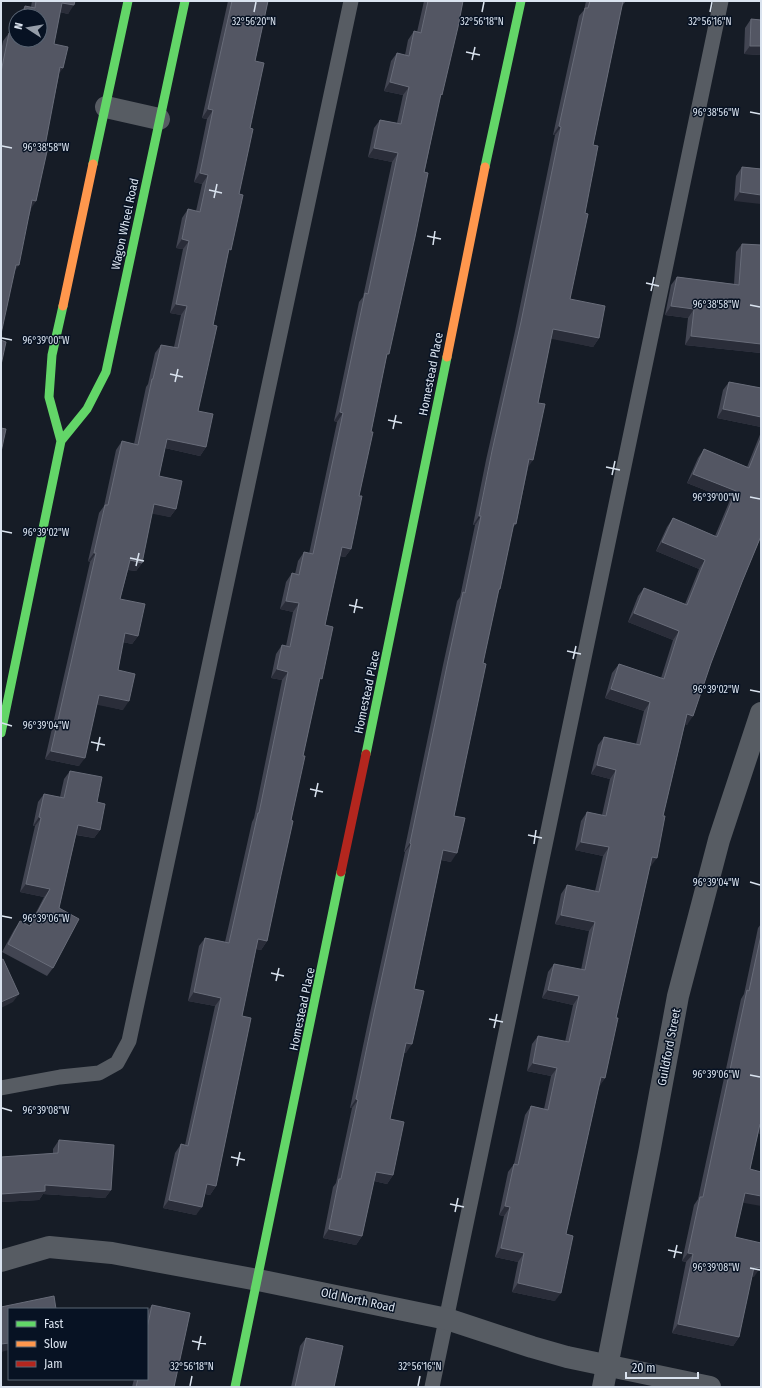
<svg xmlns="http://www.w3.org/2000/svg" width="762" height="1388" font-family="'Fira Sans Condensed',sans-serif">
  <rect width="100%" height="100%" fill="#161c26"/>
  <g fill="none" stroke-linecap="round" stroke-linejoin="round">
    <path stroke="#575c63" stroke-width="15" d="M1,1088l59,-11 39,-4 18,-10 12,-22 222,-1040
      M432,1387l289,-1386"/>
    <path stroke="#575c63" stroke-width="22" d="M106,107l53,12
      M1,1261l48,-14 63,6 146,27 189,39 85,28 35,10 143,30
      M603,1387l47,-239 28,-152 41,-156 42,-127"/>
    <path stroke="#63d668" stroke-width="9" d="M93,164l35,-163
      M485,167l36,-166
      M61,441l26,-32 19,-37 79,-371
      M1,733l60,-292 -12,-44 3,-42 11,-49
      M366,754l81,-397
      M235,1387l106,-515"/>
    <path stroke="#ff974d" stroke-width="9" d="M63,306l30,-142
      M447,357l38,-190"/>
    <path stroke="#b3261e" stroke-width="9" d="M341,872l25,-118"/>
  </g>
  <path fill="#424552" d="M32,1h43l-7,13 -8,-2 -6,32 5,31 -28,134 -17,62 -13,63v-283l2,-10 6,-8 6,1 1,-6v12l24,-24h-22l7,-10 6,1z
    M228,1h40l-13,60 -5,67 -11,66 -11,60 -15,71 -15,86 8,36 -6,9 -35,-8 -6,28 17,33 -6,8 -18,-4 -10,50 -6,8 -8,-1 -8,29 18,37 -6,8 -9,-2 -5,28 5,40 -26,-6 -18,62 -34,-7 45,-197 -2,-1 11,-48 5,-7 12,-56 6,-9 12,3 12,-57 2,-3 7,-31 6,-8 13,2 7,-32 -11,-2 13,-64 -7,-1 6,-30 6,-9 8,2 6,-27 -8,-2 13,-63 -5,-1z
    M424,1h39l-23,96 -69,335 -12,64 -8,53 -6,8 -5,-1 -15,69 -7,59 -15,72 -12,64 -24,121 -6,9 -5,-1 -14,67 -26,170 -6,9 -5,-1 -9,21 -33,-7 12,-55 6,-9 4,1 30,-139 -27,-5 11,-55 6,-8 20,4 27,-120 2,-4 28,-138 -11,-2 5,-24 6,-9 4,1 7,-34 -13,-3 6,-27 6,-9 3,1 3,-13 6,-9 5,2 28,-132 -3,-1 25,-119 4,-5 29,-135 -24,-5 6,-29 6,-8 17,3 6,-28 -19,-4 7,-30 6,-8 8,2 3,-15 6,-9 3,1z
    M586,1h40l-4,5 -29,139 -8,68 -15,86 29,39 -6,9 -42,-9 -13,65 -10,65 -12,56 -3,3 -13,62 -2,2 -15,72 -29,153 -3,46 -10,-2 -27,129 -8,64h-2l-14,66 3,56 -6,9 -13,-3 -12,55 -6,9 -33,-7 10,-51 3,-4 16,-75h-2l18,-86 37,-170h-1l39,-187 14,-64 3,-4 15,-72h-2l13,-65 29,-129 40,-196h-2l26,-119 5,-6z
    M751,19l10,1v35l-17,-1 1,-26z
    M742,167l19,2 -27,32 2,-25z
    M742,244l19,1v108l-76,-8 3,-27 -23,-3 6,-30 6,-8 57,7 2,-32z
    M729,382l32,6v39l-44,-9 6,-28z
    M761,432v104l-19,46 -55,143 -2,-1 -34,142h-1l-34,152 -11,60 -6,8 -33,148 -11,67 -43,-9 6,-30 -23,-5 9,-41 -5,-1 9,-43 6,-8 11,-49 6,-9 13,3 7,-33 -24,-5 5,-27 6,-8 27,6 8,-37 -31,-7 6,-26 6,-8 27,6 8,-39 -34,-7 6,-30 6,-9 28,6 8,-35 -28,-6 6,-29 6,-9 15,3 8,-36 -19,-5 7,-29 6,-8 32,7 8,-33 -39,-13 7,-25 7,-9 42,14 12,-38 -45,-18 10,-26 6,-8 41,16 14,-35 -43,-18 11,-24 6,-9 42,18 15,-36 -43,-17 11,-25 6,-9 43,18z
    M70,771l27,31 3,28 -6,8 -18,-3 -17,73 -6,60 -6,8 -45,-24 12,-22 6,-9 9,5 15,-29 -24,-5 15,-66h-2l5,-24 6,-8 16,3 4,-18z
    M761,924v210l-3,-1 -23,104 19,40 -2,-1 -13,61 -6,9 -61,-13 14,-71 -4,-1 12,-56 4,-6 43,-200 3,-5 14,-66z
    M59,1140l52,50 -6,8 -62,-4 -4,6 -38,2v-45l52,-3v-5z
    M152,1305l22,82h-42l2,-8h13v-67z
    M306,1338l28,49h-43l9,-41z"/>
  <path fill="#2a2d39" d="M62,3l12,2 -6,9 -12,-3z
    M750,46h11v9l-17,-1z
    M60,67l3,1 -6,9z
    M390,82l19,5 -6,8 -19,-4z
    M208,109l5,1 -6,9 -5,-1z
    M559,126l2,1 -6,8h-2z
    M374,148l24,5 -6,9 -24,-5z
    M200,173l8,2 -6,9 -8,-2z
    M740,192l21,3v9l-27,-3z
    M32,200l4,1 -6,9z
    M182,239l7,2 -6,8 -7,-1z
    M16,265h3l-6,9z
    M176,304l11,2 -6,9 -11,-2z
    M671,306l23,3 -6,9 -23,-3z
    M553,329l46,9 -6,9 -46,-9z
    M691,336l70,8v9l-76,-8z
    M723,409l38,8v10l-44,-9z
    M340,412l3,1 -6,9 -3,-1z
    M167,439l39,8 -6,9 -39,-9z
    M529,459l4,1 -6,9z
    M693,474l43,17 -6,9 -43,-17z
    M154,504l22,5 -6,8 -22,-4z
    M479,516h2l-6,9h-2z
    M662,542l43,18 -6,9 -43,-18z
    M342,547l9,2 -6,8 -9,-2z
    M94,553h2l-6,9 -2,-1z
    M130,560l12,3 -6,8 -12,-2z
    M286,601l13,2 -6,9 -13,-3z
    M634,613l45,18 -6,9 -45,-18z
    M125,633l13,3 -6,8 -13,-3z
    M277,669l11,3 -6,8 -11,-2z
    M611,689l39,13 -6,9 -39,-13z
    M99,695l30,6 -6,9 -30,-6z
    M687,714l6,2 -6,9 -6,-2z
    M51,751l34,7 -6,8 -34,-7z
    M597,765l19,5 -6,9 -19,-5z
    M39,817l2,1 -6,8h-2z
    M78,825l22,5 -6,8 -22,-4z
    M581,842l28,5 -6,9 -28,-6z
    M410,843l1,1 -6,8h-1z
    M443,850l14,3 -6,9 -14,-3z
    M652,857l5,1 -6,8 -5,-1z
    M26,884l24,5 -6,8 -24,-5z
    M561,915l34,7 -6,9 -34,-7z
    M258,939l9,2 -6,9 -9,-2z
    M548,990l31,6 -6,9 -31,-7z
    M194,992l27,6 -6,8 -27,-5z
    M19,994l-6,8 -12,6v-6z
    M406,1043l6,1 -6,9 -6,-1z
    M533,1063l24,5 -6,8 -24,-5z
    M601,1077l4,1 -6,9z
    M356,1099l2,1 -6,8h-2z
    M760,1124h1v10l-7,-2z
    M376,1172l17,3 -6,9 -17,-4z
    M207,1184l9,2 -6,9 -9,-2z
    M45,1185l66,5 -6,8 -62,-4 -4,6 -38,2v-8z
    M745,1193l16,3v10l-22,-4z
    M169,1200l33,7 -6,8 -33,-7z
    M505,1206l5,1 -6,9 -5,-1z
    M329,1229l33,7 -6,9 -33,-7z
    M501,1248l23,5 -6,9 -23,-5z
    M688,1253l5,1 -7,8 -4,-1z
    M754,1267l6,1 -6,9 -6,-2z
    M518,1283l43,10 -6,8 -43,-9z
    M678,1324l61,13 -6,9 -61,-13z
    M9,1343v7l-8,2v-8z"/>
  <path fill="#535663" stroke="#686c79" d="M36,1h39l-1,4 -12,-2 -8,41 14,3 -5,21 -3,-1 -15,79 3,1 -12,54 -4,-1 -13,65h-3l-15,69v-262l8,-39 7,1v6h24v-24h-17l2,-10 10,2z
    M232,1h36l-13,60 9,2 -14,65 3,1 -14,65 4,1 -12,55 -2,-1 -16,76 4,1 -19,85 15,3 -7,33 -39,-8 -8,37 23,5 -6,28 -22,-5 -12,59 -12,-3 -10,39 25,5 -7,32 -13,-3 -7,37 17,4 -6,27 -30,-6 -14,63 -34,-7 45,-198h-2l11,-48h3l14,-64 16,4 14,-66h1l8,-34 17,3 9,-42 -11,-2 13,-63 -7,-2 6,-30 12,3 8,-37 -8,-2 13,-63 -5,-1z
    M428,1h35l-5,26 -16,68 -1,-1 -17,78 4,1 -13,64 -26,117h-2l-16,78h2l-14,64h3l-11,53 -9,-2 -17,78 8,2 -11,52 -2,-1 -17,78h2l-14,64 2,1 -12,54 -14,66 -9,-2 -16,77 9,2 -35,168 -9,-2 -5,23 -33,-7 12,-56 7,2 33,-148 -27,-6 11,-54 24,5 29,-130h1l29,-141 -11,-3 5,-24 8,2 9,-44 -13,-2 6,-28 7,2 5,-23 9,2 30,-141 -3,-1 25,-119 3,1 30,-141 -24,-5 6,-28 21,4 8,-37 -19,-5 7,-29 12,3 5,-25 7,2z
    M590,1h33l-30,144 5,1 -13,67 3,1 -18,85 35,7 -6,32 -46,-9 -15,74 7,1 -12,56 -4,-1 -13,65 -2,-1 -14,66h-1l-16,74 3,1 -32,152 11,2 -8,35 -14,-3 -29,139 10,2 -12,53 -6,-1 -16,76 14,3 -11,53 -17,-3 -14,64 -33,-7 10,-50h2l17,-79 -2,-1 18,-86 37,-169 -1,-1 39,-187 14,-64 2,1 16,-77h-2l13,-65 29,-129 40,-195 -2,-1 26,-118h3z
    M751,19l10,1v26h-11z
    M742,167l19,2v26l-21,-3z
    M742,244l19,1v99l-70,-8 3,-27 -23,-3 6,-29 62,8z
    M1,340l5,2 -5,23z
    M729,382l32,6v29l-38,-8z
    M1,428l5,1 -5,23z
    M761,438v98l-19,46 -31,81 -18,53 -6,-2 -24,102h2l-8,42 -5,-1 -36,161h2l-13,60 -4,-1 -35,157 7,2 -12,57 -43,-10 6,-30 -23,-5 9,-41 -5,-1 9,-42 4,1 13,-59 17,4 9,-42 -24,-5 5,-27 31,6 10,-46 -31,-6 6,-26 31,6 10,-48 -34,-7 6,-30 32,7 10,-45 -28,-5 6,-30 19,4 10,-46 -19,-5 7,-28 36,8 10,-43 -39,-13 8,-25 45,15 15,-48 -45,-18 10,-25 43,17 18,-45 -43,-18 11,-24 44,19 19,-46 -43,-17 11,-25 45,19z
    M70,771l32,6 -5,25 8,2 -5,26 -22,-5 -19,83 20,11 -26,49 -45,-24 12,-23 10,5 20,-37 -24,-5 15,-66 -2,-1 5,-23 20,4z
    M761,935v189h-1l-10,45 11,3v24l-16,-3 -10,44 26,6v19l-1,6 -6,-1 -15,70 -61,-13 15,-70 -5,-1 12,-56h3l44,-207 2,1z
    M3,959l16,35 -18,8v-42z
    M59,1140l55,5 -3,45 -66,-5v6l-44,3v-37l57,-4z
    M54,1296l2,13h-47v34l-8,1v-37z
    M152,1305l38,8 -16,74h-38l2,-8h9v-51z
    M306,1338l37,8 -9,41h-39z"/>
  <path fill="none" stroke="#dae3ef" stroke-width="1.5" d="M254,12l2,-10M482,12l2,-10M710,12l2,-10M466,52l14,3M472,60l3,-13M750,112l10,2M2,146l10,2M209,190l13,3M214,198l3,-14M427,236l14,3M433,245l2,-14M646,283l13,3M651,291l3,-14M750,305l10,2M2,338l10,2M170,374l13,3M175,382l3,-13M388,420l14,3M393,429l3,-14M606,467l14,3M612,475l3,-14M750,497l10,2M2,531l10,2M130,558l14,3M136,566l3,-13M349,605l14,3M354,613l3,-14M567,651l14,3M573,659l3,-13M750,690l10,2M2,723l10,3M91,742l14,3M97,751l3,-14M310,789l13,3M315,797l3,-14M528,835l14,3M534,844l2,-14M750,882l10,3M2,916l10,2M271,973l13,3M276,981l3,-13M489,1019l14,3M494,1028l3,-14M750,1075l10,2M2,1108l10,3M231,1157l14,3M237,1166l3,-14M450,1204l14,3M455,1212l3,-14M668,1250l14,3M674,1258l3,-13M750,1268l10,2M192,1341l14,3M198,1350l3,-14M190,1386l2,-10M418,1386l2,-10"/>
  <g text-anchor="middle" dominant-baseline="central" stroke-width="3" stroke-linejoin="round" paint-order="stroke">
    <g font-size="12" fill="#dae3ef" stroke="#071223">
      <text transform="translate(125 224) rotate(-78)">Wagon Wheel Road</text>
      <text transform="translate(431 374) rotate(-79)">Homestead Place</text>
      <text transform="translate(367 692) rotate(-78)">Homestead Place</text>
      <text transform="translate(302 1009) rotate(-78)">Homestead Place</text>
      <text transform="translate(669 1047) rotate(-79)">Guildford Street</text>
      <text transform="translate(358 1300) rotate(12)">Old North Road</text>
    </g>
  </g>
  <g font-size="10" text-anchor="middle" fill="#dae3ef" stroke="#071223" stroke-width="3" stroke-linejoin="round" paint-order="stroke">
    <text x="254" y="25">32°56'20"N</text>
    <text x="482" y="25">32°56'18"N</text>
    <text x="710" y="25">32°56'16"N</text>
    <text x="716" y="116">96°38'56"W</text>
    <text x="46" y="151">96°38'58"W</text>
    <text x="716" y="308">96°38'58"W</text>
    <text x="46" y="344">96°39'00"W</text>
    <text x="716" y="501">96°39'00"W</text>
    <text x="46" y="536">96°39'02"W</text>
    <text x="716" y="693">96°39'02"W</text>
    <text x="46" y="729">96°39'04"W</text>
    <text x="716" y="886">96°39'04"W</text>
    <text x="46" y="922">96°39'06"W</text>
    <text x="716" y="1078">96°39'06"W</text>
    <text x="46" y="1114">96°39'08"W</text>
    <text x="716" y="1271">96°39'08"W</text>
    <text x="192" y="1370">32°56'18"N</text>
    <text x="420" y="1370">32°56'16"N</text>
  </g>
  <rect width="762" height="1388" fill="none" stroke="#dae3ef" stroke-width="4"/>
  <rect x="8" y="1308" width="140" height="72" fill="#071223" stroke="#5b6675"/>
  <rect x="16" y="1321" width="20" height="6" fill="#63d668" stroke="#5b6675"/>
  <text x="44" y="1328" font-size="12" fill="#dae3ef">Fast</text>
  <rect x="16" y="1341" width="20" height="6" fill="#ff974d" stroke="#5b6675"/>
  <text x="44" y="1348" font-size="12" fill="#dae3ef">Slow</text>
  <rect x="16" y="1361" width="20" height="6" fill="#b3261e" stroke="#5b6675"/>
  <text x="44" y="1368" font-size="12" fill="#dae3ef">Jam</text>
  <g transform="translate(28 28) rotate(282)"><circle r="19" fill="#071223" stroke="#5b6675"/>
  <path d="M0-3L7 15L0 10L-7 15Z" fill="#959da9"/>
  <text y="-6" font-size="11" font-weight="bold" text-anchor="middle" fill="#dae3ef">N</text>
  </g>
  <path d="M626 1372v6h72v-6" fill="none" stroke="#dae3ef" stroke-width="2"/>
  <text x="632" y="1372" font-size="12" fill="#dae3ef" stroke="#071223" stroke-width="3" paint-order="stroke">20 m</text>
</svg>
